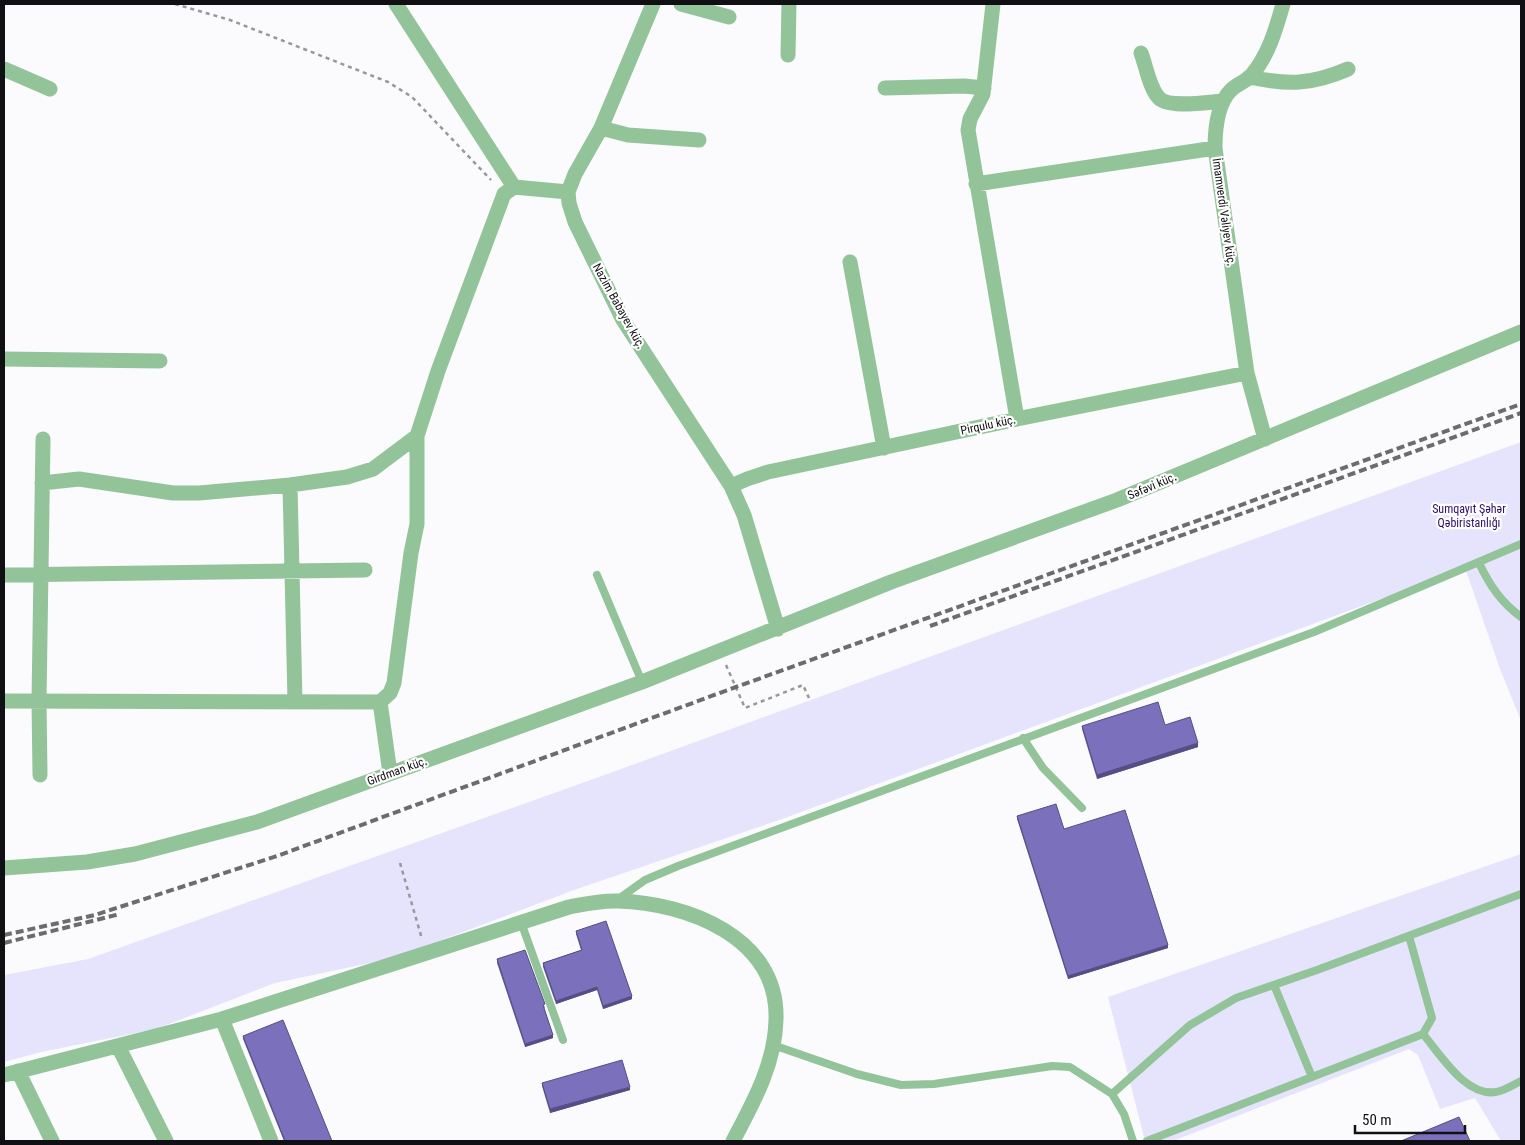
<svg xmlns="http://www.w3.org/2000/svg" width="1525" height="1145" font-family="'Roboto Condensed',sans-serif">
  <rect width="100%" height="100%" fill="#fbfbfd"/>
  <path fill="#e5e4fc" d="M1521,442v279l-21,-52 -35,-101 -683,251 -208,71 -180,68 -119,25 -119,46 -115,23 -37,10v-87l84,-16 511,-182z
    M1521,854v287h-20l-26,-43 -35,11 -22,-54 -9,-6 -236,92h-28l-37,-144z"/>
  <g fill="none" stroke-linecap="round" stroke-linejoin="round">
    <path stroke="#98989b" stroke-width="2.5" stroke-dasharray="4 4" stroke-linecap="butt" d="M175,4l55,16 158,62 24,15 79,83
      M726,665l19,43 58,-23 6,13
      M400,863l22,76"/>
    <path stroke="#93c398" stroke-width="8" d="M1479,563c11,23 22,39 42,54
      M597,575l45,107
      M1023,738l20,30 39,40
      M617,900l28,-20 33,-14 636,-234 207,-88
      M521,922l42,118
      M1274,985l38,92
      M1423,1034c18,21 45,67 77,57 7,-2 15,-7 21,-10
      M773,1045l84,29 44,11 33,-1 118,-18 18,1 42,27 12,20 9,27
      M1112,1094l78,-69 46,-27 81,-28 204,-76
      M1147,1141l276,-107 9,-16 -23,-82"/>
    <path stroke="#93c398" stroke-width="15" d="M396,4l118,183
      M653,4l-52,124 -26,46 -7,18 1,11 6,19 48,98 108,166 13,29 34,114
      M681,4l48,13
      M993,4l-10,90 -13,25 -2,11 49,289
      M1141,53c5,13 8,33 17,44 9,12 50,5 65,4
      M788,55l1,-51
      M4,69l46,20
      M1249,77c39,8 62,8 99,-8
      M885,88l79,-2 20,2
      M601,128l27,7 71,5
      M976,184l239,-36
      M850,262l34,186
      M4,359l156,2
      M1265,439l-18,-66 -32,-225c0,-18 2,-44 16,-58 5,-5 13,-8 19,-13 18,-20 26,-48 33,-73
      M42,483l37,-4 94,14h26l91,-8 57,-8 26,-8 44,-33
      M290,485l5,216
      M731,486l16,-7 21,-7 249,-53 230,-46
      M4,575l361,-5
      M4,701l376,1 10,-9 4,-10 17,-130 6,-29v-88l21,-65 66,-177 10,-7 54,5
      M380,702l10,71
      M40,775l-1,-74 4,-262
      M4,868l83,-6 48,-8 122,-32 385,-140 249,-100 226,-82 404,-168
      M222,1019l49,122
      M118,1046l48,95
      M18,1071l34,70
      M4,1075l218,-56 347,-112c16,-3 33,-7 49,-6 69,2 161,36 158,119 -1,44 -23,83 -43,121"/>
    <path stroke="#6c6b6e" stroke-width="4" stroke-dasharray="8 4" stroke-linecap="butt" d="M930,626l591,-213
      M4,935l91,-20 182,-59 459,-169 785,-283
      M4,943l116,-29"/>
  </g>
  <path fill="#6960a2" d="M1165,725l33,22 -101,32 -15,-50v-3z
    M1017,816l47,13 104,119 -100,31 -51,-160z
    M576,931l56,68 -29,10 -6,-19 -41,14 -13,-37v-4l38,-13 -5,-16z
    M497,959l48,48 -1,1 9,30 -28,9 -28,-84z
    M243,1036l89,105h-48l-41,-102z
    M542,1083l88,7 -80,23 -8,-27z"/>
  <path fill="#554e84" d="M1198,743v4l-101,32v-4z
    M1168,945v3l-100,31v-3z
    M597,987v3l-41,14v-3z
    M632,996v3l-29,10v-3z
    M553,1035v3l-28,9v-3z
    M630,1087v3l-80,23v-4z"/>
  <path fill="#7a70bc" stroke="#554e84" d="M1158,702l7,23 25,-8 8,26 -101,32 -15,-49z
    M1056,804l8,25 61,-19 43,135 -100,31 -51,-160z
    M606,921l26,75 -29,10 -6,-19 -41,14 -13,-38 39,-13 -6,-19z
    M525,950l20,54 -2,1 10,30 -28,9 -28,-85z
    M283,1020l49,121h-47l-42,-105z
    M622,1060l8,27 -80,22 -8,-26z
    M1459,1117l11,24h-69z"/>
  <g text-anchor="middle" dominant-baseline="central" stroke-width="4.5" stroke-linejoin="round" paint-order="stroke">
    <g font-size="12" fill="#100f13" stroke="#fff">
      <text transform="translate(1224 212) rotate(82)">İmamverdi Vəliyev küç.</text>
      <text transform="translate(619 306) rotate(61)">Nazim Babayev küç.</text>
      <text transform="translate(988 425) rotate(-12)">Pirqulu küç.</text>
      <text transform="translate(1152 486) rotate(-23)">Səfəvi küç.</text>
      <text transform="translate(397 771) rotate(-20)">Girdman küç.</text>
    </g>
    <g font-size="12" fill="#2c0d6b" stroke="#fff">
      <text x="1469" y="509">Sumqayıt Şəhər<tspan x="1469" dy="14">Qəbiristanlığı</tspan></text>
    </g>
  </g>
  <rect width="1525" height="1145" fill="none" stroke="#100f13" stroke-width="10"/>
  <path d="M1355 1125v8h110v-8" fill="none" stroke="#100f13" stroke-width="2.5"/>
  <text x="1362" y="1125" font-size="15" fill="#100f13" stroke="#ffffff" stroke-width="4" paint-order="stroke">50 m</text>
</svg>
